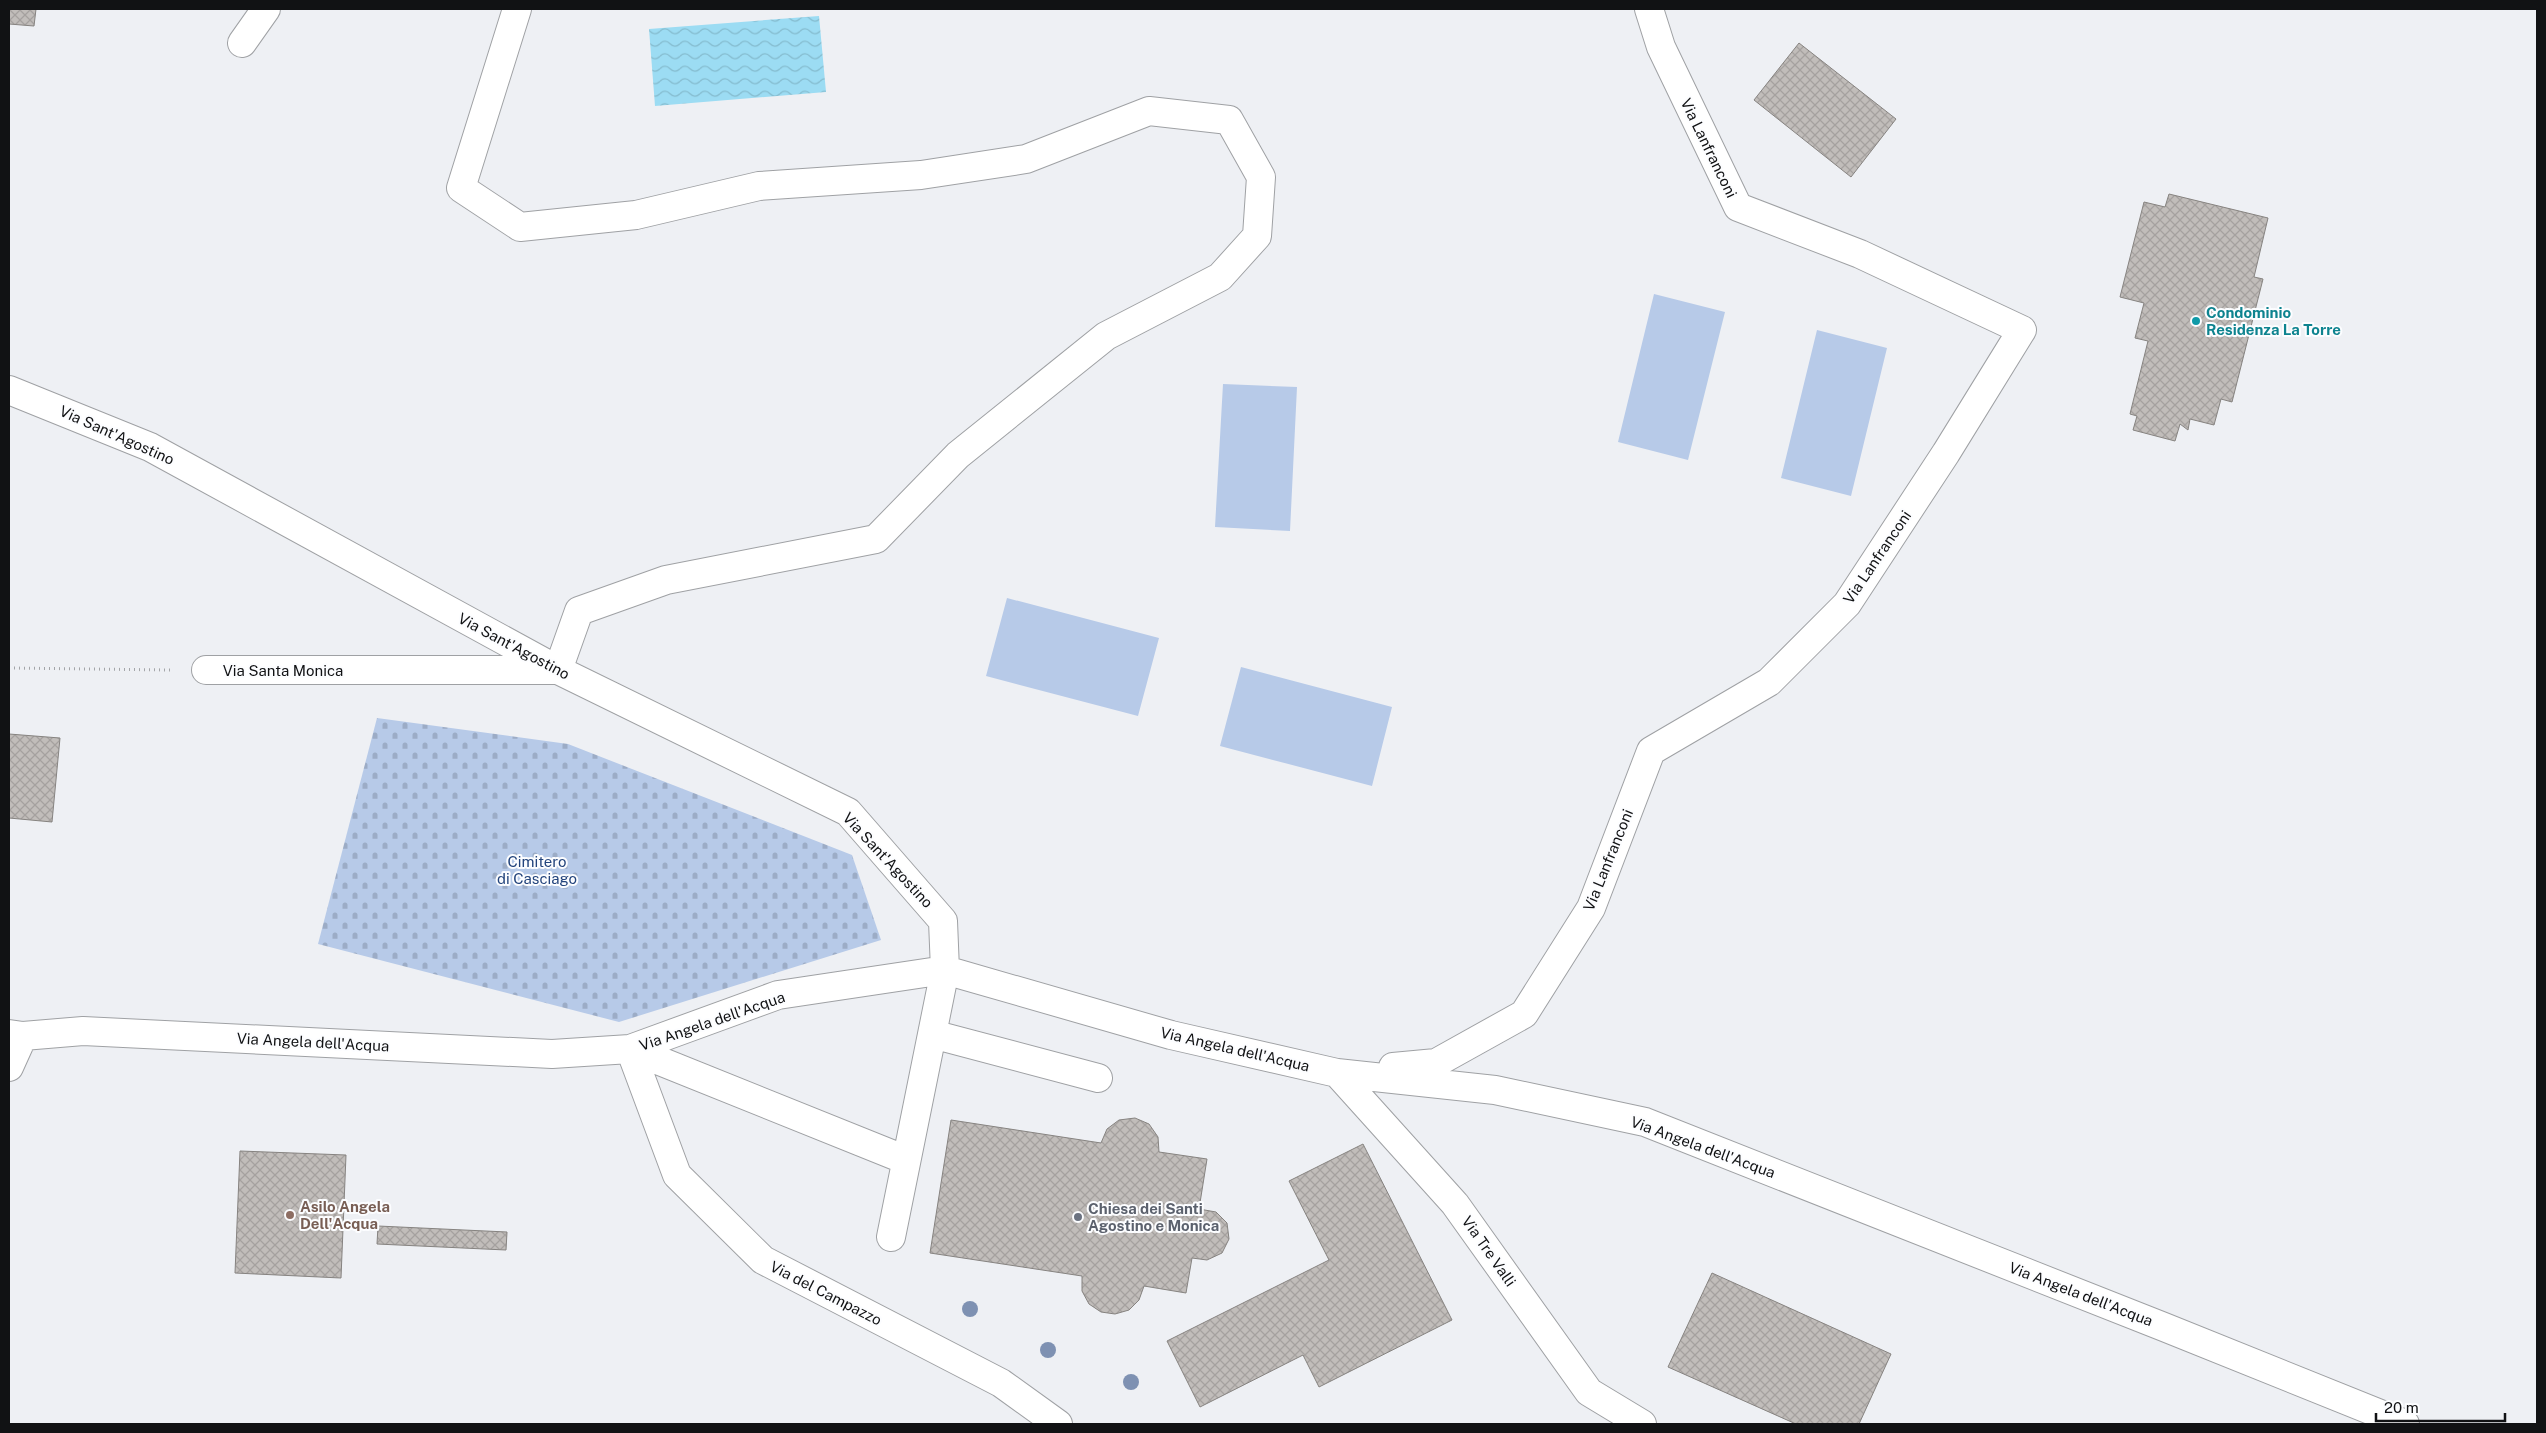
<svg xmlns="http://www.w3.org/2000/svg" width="2546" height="1433" font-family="'Public Sans',sans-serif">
  <defs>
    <pattern id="cemetery-stones" width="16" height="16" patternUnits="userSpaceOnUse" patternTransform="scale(1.25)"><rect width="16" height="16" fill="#b7cae8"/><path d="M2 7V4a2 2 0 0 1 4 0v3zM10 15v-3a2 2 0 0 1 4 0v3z" fill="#9cacc6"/></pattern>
    <pattern id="water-waves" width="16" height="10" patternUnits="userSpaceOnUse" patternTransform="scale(1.25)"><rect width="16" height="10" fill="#9cdcf3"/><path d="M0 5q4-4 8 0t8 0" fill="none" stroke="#85bccf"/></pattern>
    <pattern id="building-cross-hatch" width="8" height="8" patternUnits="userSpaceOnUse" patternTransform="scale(1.25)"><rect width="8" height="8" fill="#c1bdba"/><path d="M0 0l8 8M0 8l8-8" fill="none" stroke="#a5a19f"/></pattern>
  </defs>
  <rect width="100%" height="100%" fill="#eef0f4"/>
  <path fill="url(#cemetery-stones)" d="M377,718l191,26 284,111 29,85 -262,82 -301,-78z"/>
  <path fill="#b7cae8" d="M1654,294l71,18 -37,148 -70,-18z
    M1817,330l70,18 -36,148 -70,-18z
    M1223,384l74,3 -7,144 -75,-4z
    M1007,598l152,40 -21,78 -152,-40z
    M1241,667l151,40 -20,79 -152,-40z"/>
  <path fill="url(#water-waves)" d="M819,16l7,76 -171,14 -6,-77z"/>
  <path fill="url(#building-cross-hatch)" stroke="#868380" d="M9,9h27l-2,17 -25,-2z
    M1799,43l97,76 -45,58 -97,-77z
    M2169,194l99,24 -14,59 9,2 -31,123 -11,-3 -7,26 -24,-6 -2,11 -8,-6 -5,17 -42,-11 4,-14 -7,-2 18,-73 -13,-3 9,-35 -24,-6 24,-95 21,5z
    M9,734l51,4 -8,84 -43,-4z
    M1135,1118l14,6 9,13 1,15 48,7 -8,50 17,3 11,11 2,16 -7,14 -15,7 -15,-2 -6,35 -42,-7 -5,14 -10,10 -14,4 -14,-2 -12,-8 -7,-13v-15l-152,-23 21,-133 150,23 6,-14 12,-9z
    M1363,1144l89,176 -133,67 -16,-32 -103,52 -33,-66 162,-81 -40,-79z
    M240,1151l106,4 -5,123 -106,-5z
    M378,1226l129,6 -1,18 -129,-6z
    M1712,1273l179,81 -32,70h-63l-128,-57z"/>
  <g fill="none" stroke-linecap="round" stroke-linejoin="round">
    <g stroke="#9fa1a4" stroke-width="30">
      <path id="minor" d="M242,43l24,-34
        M9,390l141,57 408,223 290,142 95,109 2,49 -54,267
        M206,670h352l21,-59 87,-31 210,-41 82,-84 148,-119 114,-59 37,-41 4,-59 -32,-57 -80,-9 -123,48 -105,16 -162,11 -123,29 -116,12 -59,-39 56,-179
        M9,1034l14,2 60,-5 469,23 78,-5 148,-54 167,-25 226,65 166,38 158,17 150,32 519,205 241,97
        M932,1034l166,44
        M630,1049l47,126 86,85 238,123 57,41
        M630,1049l276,111
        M9,1067l14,-31
        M1393,1067l43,-4 88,-49 67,-106 60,-157 118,-69 78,-78 99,-151 76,-123 -162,-76 -122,-47 -77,-160 -12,-38
        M1337,1073l118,131 134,188 53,32"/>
    </g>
    <path stroke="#a3a5a8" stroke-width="3" stroke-dasharray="1 4" stroke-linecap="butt" d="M9,668l161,2"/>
    <use href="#minor" stroke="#fff" stroke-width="28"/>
  </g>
  <g fill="#7e91b2">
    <circle cx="970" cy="1309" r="8"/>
    <circle cx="1048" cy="1350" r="8"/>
    <circle cx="1131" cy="1382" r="8"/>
  </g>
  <circle fill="#0f9aa8" stroke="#fcfdff" stroke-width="2" cx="2196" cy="321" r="5"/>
  <circle fill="#8d6e63" stroke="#fcfdff" stroke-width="2" cx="290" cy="1215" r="5"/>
  <circle fill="#6b7280" stroke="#fcfdff" stroke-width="2" cx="1078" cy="1217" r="5"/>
  <g text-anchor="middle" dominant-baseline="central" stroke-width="4" stroke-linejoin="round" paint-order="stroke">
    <g font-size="15" fill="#111214" stroke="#fcfdff">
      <text transform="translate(1709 148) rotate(64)">Via Lanfranconi</text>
      <text transform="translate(117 435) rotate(24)">Via Sant'Agostino</text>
      <text transform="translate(1877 557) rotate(-56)">Via Lanfranconi</text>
      <text transform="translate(514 646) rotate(28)">Via Sant'Agostino</text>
      <text x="283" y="670">Via Santa Monica</text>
      <text transform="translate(888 860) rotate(47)">Via Sant'Agostino</text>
      <text transform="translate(1608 860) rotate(-68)">Via Lanfranconi</text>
      <text transform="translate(712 1021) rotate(-19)">Via Angela dell'Acqua</text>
      <text transform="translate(313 1042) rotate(3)">Via Angela dell'Acqua</text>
      <text transform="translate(1235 1049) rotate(13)">Via Angela dell'Acqua</text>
      <text transform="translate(1703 1147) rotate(20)">Via Angela dell'Acqua</text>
      <text transform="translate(1489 1251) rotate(55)">Via Tre Valli</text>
      <text transform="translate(826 1293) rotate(27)">Via del Campazzo</text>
      <text transform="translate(2081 1294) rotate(21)">Via Angela dell'Acqua</text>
    </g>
    <g font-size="15" font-weight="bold" fill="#0d838f" stroke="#fcfdff" text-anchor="start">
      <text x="2206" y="312">Condominio<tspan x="2206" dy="17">Residenza La Torre</tspan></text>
    </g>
    <g font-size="15" fill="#23447c" stroke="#fcfdff">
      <text x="537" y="861">Cimitero<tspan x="537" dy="17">di Casciago</tspan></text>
    </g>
    <g font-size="15" font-weight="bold" fill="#785e54" stroke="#fcfdff" text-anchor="start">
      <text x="300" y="1206">Asilo Angela<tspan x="300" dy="17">Dell'Acqua</tspan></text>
    </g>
    <g font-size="15" font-weight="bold" fill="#5b616d" stroke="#fcfdff" text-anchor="start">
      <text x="1088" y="1208">Chiesa dei Santi<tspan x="1088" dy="17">Agostino e Monica</tspan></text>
    </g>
  </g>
  <rect width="2546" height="1433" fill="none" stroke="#111214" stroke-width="20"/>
  <path d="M2376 1413v8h129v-8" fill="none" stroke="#111214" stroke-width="2.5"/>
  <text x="2384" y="1413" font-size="15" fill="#111214" stroke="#fcfdff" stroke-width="4" paint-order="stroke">20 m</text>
</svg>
